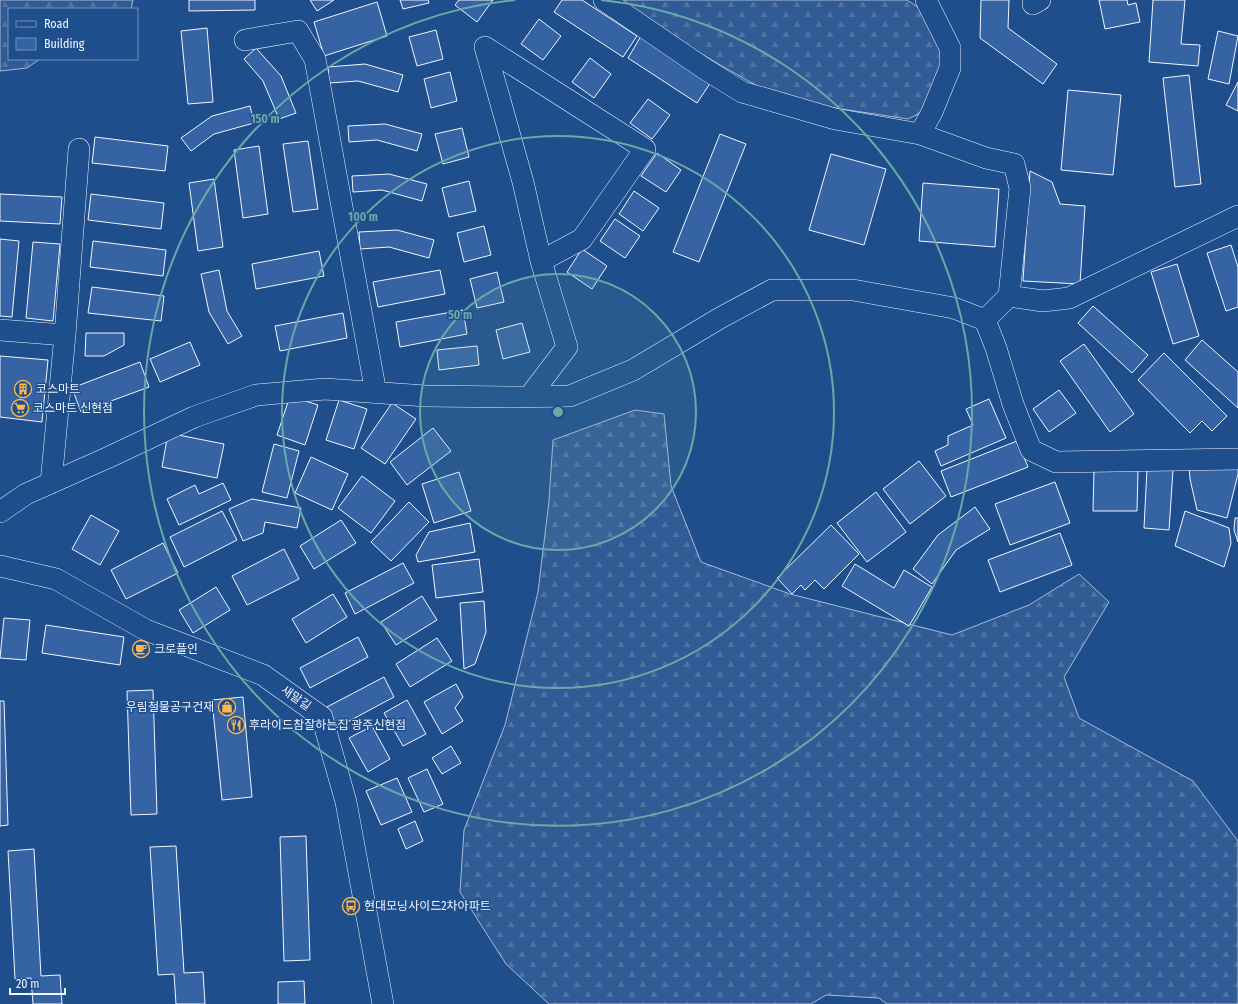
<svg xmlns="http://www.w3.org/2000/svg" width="1238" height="1004" font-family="'Fira Sans Condensed','Noto Sans KR',sans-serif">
  <defs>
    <pattern id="forest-firs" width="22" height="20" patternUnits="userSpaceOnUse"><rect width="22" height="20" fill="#305b95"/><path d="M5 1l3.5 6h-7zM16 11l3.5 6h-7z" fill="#4e73a5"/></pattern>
  </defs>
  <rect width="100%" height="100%" fill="#1f4e8c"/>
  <path fill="url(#forest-firs)" stroke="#a8bbd7" d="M0,0h133l-2,9h-122v50h31l-13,9 -27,3z
    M611,0h296l27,18 11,67 -12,22 -25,12 -126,-19 -60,-34z
    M635,410l29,4 7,72 30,76 89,32 162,41 77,-30 50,-31 30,28 -45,75 15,41 114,63 45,60v163h-351l-8,-6 -53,-3 -15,9h-262l-43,-40 -46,-72 4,-62 41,-105 33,-133 11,-91 4,-61z"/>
  <path fill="#3563a3" stroke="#f2f6ff" d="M189,0h66v10l-66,1z
    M310,0h24l-17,11z
    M400,0h28l1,3 -26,6z
    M459,0h34l-16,22 -22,-17z
    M562,0h20l55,36 -14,21 -69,-45z
    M981,0h28l-1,28 49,36 -14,20 -63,-46z
    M1099,0h28l1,5 8,-2 4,19 -35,7z
    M1153,0h32l-4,44 19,1 -2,21 -49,-4z
    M377,2l10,34 -63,20 -10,-34z
    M539,19l22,17 -18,24 -22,-16z
    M207,28l6,74 -25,2 -7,-73z
    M436,30l7,29 -26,7 -8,-29z
    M1218,31l20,5 -9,48 -21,-5z
    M641,36l70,46 -14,21 -69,-45z
    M256,48l25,28 15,37 -17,6 -16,-38 -19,-22z
    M590,58l21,16 -17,24 -22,-16z
    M365,64l38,11 -5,17 -40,-11 -29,2 -1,-16z
    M450,72l7,29 -26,7 -7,-29z
    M1189,75l12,109 -26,3 -12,-109z
    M1238,82v29l-12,-6z
    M1068,90l53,5 -8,80 -52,-5z
    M648,99l22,16 -18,24 -22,-16z
    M250,106l4,17 -40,11 -23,17 -10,-13 31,-22z
    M385,124l37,10 -5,17 -40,-11 -28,2 -1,-16z
    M462,128l7,29 -26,7 -8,-30z
    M720,134l26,10 -47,118 -26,-10z
    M95,137l73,9 -3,25 -73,-8z
    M308,141l10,68 -25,3 -10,-68z
    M259,146l9,68 -25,4 -9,-68z
    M657,153l24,17 -15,22 -25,-16z
    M831,154l55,15 -22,76 -55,-15z
    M1030,171l22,11 8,22 25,2 -5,78 -57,-3z
    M389,174l38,10 -5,17 -40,-11 -29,2 -1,-16z
    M214,179l9,68 -25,4 -9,-68z
    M469,181l7,30 -27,6 -7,-29z
    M923,183l76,6 -4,58 -76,-6z
    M634,191l25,17 -16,23 -24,-17z
    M0,194l62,3 -2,27 -60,-3z
    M91,194l73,9 -3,26 -73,-9z
    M615,219l25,17 -15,22 -25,-17z
    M484,226l7,29 -27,7 -7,-29z
    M397,230l37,10 -5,18 -40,-11 -29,2 -1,-17z
    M0,239l19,2 -7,76 -12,-1z
    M93,241l73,9 -3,26 -73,-9z
    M33,242l27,2 -7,77 -27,-3z
    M1231,245l7,22v40l-12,4 -19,-58z
    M582,249l25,17 -15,23 -25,-17z
    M319,251l5,25 -68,13 -4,-25z
    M1177,264l22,72 -26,8 -22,-72z
    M219,270l8,41 15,25 -14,8 -19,-32 -8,-38z
    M440,270l5,24 -67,13 -5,-25z
    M497,272l7,30 -27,6 -7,-29z
    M92,287l72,9 -3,25 -73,-8z
    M1093,306l55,49 -16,18 -54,-50z
    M463,310l4,24 -67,13 -4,-25z
    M343,313l4,25 -67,13 -5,-25z
    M522,323l8,29 -27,7 -7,-29z
    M86,333h38v12l-20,11h-19z
    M1202,340l36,32v36l-53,-48z
    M190,342l10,23 -40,17 -10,-23z
    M1084,344l50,70 -24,18 -50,-71z
    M477,346l2,19 -40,5 -2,-20z
    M1164,353l63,63 -15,15 -10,-10 -12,12 -52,-53z
    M0,356l48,4 -6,62 -42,-5z
    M140,362l9,25 -68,25 -9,-24z
    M1059,390l17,23 -27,19 -16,-23z
    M290,396l28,9 -13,40 -28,-10z
    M989,399l17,39 -65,28 -6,-15 13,-6v-9l25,-11 -7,-16z
    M339,400l28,9 -13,40 -28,-9z
    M392,403l24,16 -31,45 -24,-16z
    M433,428l18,23 -44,34 -17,-23z
    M168,433l56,11 -7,34 -55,-11z
    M1017,441l11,26 -77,30 -10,-26z
    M274,444l25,7 -12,47 -25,-6z
    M311,457l37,17 -16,36 -37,-17z
    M919,461l27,35 -36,28 -27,-35z
    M1238,465v9l-11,44 -30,-8 -7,-31 -1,-13z
    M1094,469l44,1 -1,41h-44z
    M1147,469l26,1 -4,60 -25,-2z
    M459,472l12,39 -37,12 -12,-39z
    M362,476l33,25 -24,32 -33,-25z
    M1055,482l15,41 -60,22 -15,-41z
    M223,483l8,17 -52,25 -12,-26 28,-14 4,9z
    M876,492l30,40 -39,30 -30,-39z
    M252,499l49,9 -4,20 -32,-6 -2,11 -20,8 -14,-32z
    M409,502l20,20 -38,39 -20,-19z
    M975,507l15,22 -34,21 -24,34 -19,-15 25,-34z
    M222,511l15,29 -53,27 -14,-30z
    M1185,511l44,17 2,15 -7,24 -49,-21z
    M91,515l28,16 -19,34 -28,-16z
    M1235,518h3v24l-4,-12z
    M341,520l15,23 -42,26 -14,-23z
    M470,523l5,29 -57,10 -2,-7 13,-23z
    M831,525l28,29 -35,35 -9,-9 -10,10 -4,-5 -9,9 -15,-16z
    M1060,533l12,32 -72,27 -12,-32z
    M163,543l15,30 -52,26 -15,-29z
    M284,549l15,30 -52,26 -15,-29z
    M479,559l4,33 -47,6 -4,-33z
    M403,563l11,20 -59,31 -10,-21z
    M855,564l39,24 10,-18 28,17 -23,39 -67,-40z
    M216,587l14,23 -37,23 -14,-23z
    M333,594l14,23 -41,26 -14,-24z
    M422,596l15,24 -41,25 -15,-23z
    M484,601l2,31 -11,32 -11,5 -4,-66z
    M4,618l26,2 -4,40 -26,-2z
    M46,625l78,12 -4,28 -78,-12z
    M358,637l10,20 -58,31 -10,-20z
    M437,638l15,23 -42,26 -14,-23z
    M384,677l10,20 -58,31 -11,-20z
    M456,684l7,13 -8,11 8,13 -21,13 -18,-32z
    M153,690l4,124 -26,1 -4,-124z
    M243,697l9,100 -30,3 -10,-100z
    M407,700l19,34 -23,12 -19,-33z
    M0,701h4l4,124 -8,1z
    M372,726l18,33 -22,13 -19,-34z
    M451,746l10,17 -19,11 -10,-16z
    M427,769l16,35 -19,8 -16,-34z
    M397,778l15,34 -31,13 -15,-34z
    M415,821l8,20 -17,8 -8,-20z
    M306,836l4,124 -26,1 -4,-124z
    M176,846l8,127 19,-1 2,32h-29l-2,-30 -16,1 -8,-128z
    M34,849l7,127 19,-1 2,29h-29l-2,-26 -16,1 -7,-128z
    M304,981l1,23h-27v-22z"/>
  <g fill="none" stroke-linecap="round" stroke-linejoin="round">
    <g stroke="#f2f6ff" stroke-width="22">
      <path id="minor" d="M604,0l101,69 37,23 93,27 85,15 66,24 28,6 6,24 -11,108 -24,24
        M1033,4l7,-4
        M245,40l53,-9 17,28 61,334
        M920,134l12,-22 18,-44v-20l-24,-48
        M1009,296l34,5 26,-3 169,-82
        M0,330l65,5
        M529,397l38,-50 -26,-86 -18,-79 -38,-135 160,102 -63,90 -41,22
        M51,483l14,-148 14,-186
        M0,512l26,-18 81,-36 87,-41 62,-22 69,-6 101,7 86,1 58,-1 63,-26 87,-52 52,-28h81l101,18 31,12 11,28 17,56 18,46 25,12 182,-3
        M0,566l56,13 90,51 117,45 59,42 24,85 37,202"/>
    </g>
    <use href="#minor" stroke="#1f4e8c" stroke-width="21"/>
  </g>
  <circle cx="558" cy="412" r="138" fill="#6aa9a8" fill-opacity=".12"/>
  <g fill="none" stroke="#6aa9a8" stroke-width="2">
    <circle cx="558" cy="412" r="138"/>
    <circle cx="558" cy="412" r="276"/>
    <path d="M601 0A414 414 0 1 1 515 0"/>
  </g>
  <defs>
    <g id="building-ring" transform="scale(0.9)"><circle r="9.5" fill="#1f4e8c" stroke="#ffb74d" stroke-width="1.5"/><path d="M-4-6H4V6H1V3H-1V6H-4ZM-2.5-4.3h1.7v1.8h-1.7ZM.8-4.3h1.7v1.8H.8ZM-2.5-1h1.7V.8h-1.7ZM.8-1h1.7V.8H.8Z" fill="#ffb74d"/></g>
    <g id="supermarket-ring" transform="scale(0.9)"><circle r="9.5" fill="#1f4e8c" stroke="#ffb74d" stroke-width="1.5"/><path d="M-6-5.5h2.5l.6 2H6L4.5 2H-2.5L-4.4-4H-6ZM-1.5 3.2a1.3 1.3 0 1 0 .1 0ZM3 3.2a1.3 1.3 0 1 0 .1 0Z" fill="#ffb74d"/></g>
    <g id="cafe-ring" transform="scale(0.9)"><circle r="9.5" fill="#1f4e8c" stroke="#ffb74d" stroke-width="1.5"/><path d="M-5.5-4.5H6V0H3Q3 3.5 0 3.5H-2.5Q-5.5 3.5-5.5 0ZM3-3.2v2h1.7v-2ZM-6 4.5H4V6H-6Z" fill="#ffb74d"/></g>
    <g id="shop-ring" transform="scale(0.9)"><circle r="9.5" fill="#1f4e8c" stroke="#ffb74d" stroke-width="1.5"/><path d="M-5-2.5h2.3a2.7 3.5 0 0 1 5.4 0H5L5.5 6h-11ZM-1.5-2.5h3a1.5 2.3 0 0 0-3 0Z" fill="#ffb74d"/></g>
    <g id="restaurant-ring" transform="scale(0.9)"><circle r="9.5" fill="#1f4e8c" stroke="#ffb74d" stroke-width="1.5"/><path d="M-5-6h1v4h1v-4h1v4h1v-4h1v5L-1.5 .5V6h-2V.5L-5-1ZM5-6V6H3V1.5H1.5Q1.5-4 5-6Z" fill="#ffb74d"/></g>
    <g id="bus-ring" transform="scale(0.9)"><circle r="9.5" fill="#1f4e8c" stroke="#ffb74d" stroke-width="1.5"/><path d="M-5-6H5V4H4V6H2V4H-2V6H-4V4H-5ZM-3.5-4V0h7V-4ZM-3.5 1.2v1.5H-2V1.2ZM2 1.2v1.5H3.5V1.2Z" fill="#ffb74d"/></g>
  </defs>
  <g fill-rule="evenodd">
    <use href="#building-ring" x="23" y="389"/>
    <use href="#supermarket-ring" x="20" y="408"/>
    <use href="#cafe-ring" x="141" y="649"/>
    <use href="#shop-ring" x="227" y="707"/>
    <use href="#restaurant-ring" x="236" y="725"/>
    <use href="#bus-ring" x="351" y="906"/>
  </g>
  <g text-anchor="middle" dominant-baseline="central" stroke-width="3" stroke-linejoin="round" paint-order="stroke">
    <g font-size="12" fill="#f2f6ff" stroke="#1f4e8c" text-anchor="start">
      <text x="36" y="389">코스마트</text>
      <text x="33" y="408">코스마트 신현점</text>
      <text x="154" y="649">크로플인</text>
      <text x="214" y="707" text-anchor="end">우림철물공구건재</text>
      <text x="249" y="725">후라이드참잘하는집 광주신현점</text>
      <text x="364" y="906">현대모닝사이드2차아파트</text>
    </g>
    <g font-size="12" fill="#f2f6ff" stroke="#1f4e8c">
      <text transform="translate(296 698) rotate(35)">새말길</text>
    </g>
  </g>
  <circle cx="558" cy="412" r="6" fill="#6aa9a8" stroke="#1f4e8c" stroke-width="2"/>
  <g font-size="12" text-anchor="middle" font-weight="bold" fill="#6aa9a8" stroke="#1f4e8c" stroke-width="3" stroke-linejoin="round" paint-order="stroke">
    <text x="265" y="123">150 m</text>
    <text x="363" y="221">100 m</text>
    <text x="460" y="319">50 m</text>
  </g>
  <rect x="8" y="8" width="130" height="52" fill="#1f4e8c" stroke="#7391ba"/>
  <rect x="16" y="21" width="20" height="6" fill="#1f4e8c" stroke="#7391ba"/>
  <text x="44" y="28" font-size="12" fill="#f2f6ff">Road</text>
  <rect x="16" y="38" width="20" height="12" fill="#3563a3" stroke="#7391ba"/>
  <text x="44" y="48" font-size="12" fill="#f2f6ff">Building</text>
  <path d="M10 988v6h55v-6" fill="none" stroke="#f2f6ff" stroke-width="2"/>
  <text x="16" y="988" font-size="12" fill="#f2f6ff" stroke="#1f4e8c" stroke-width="3" paint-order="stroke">20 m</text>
</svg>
